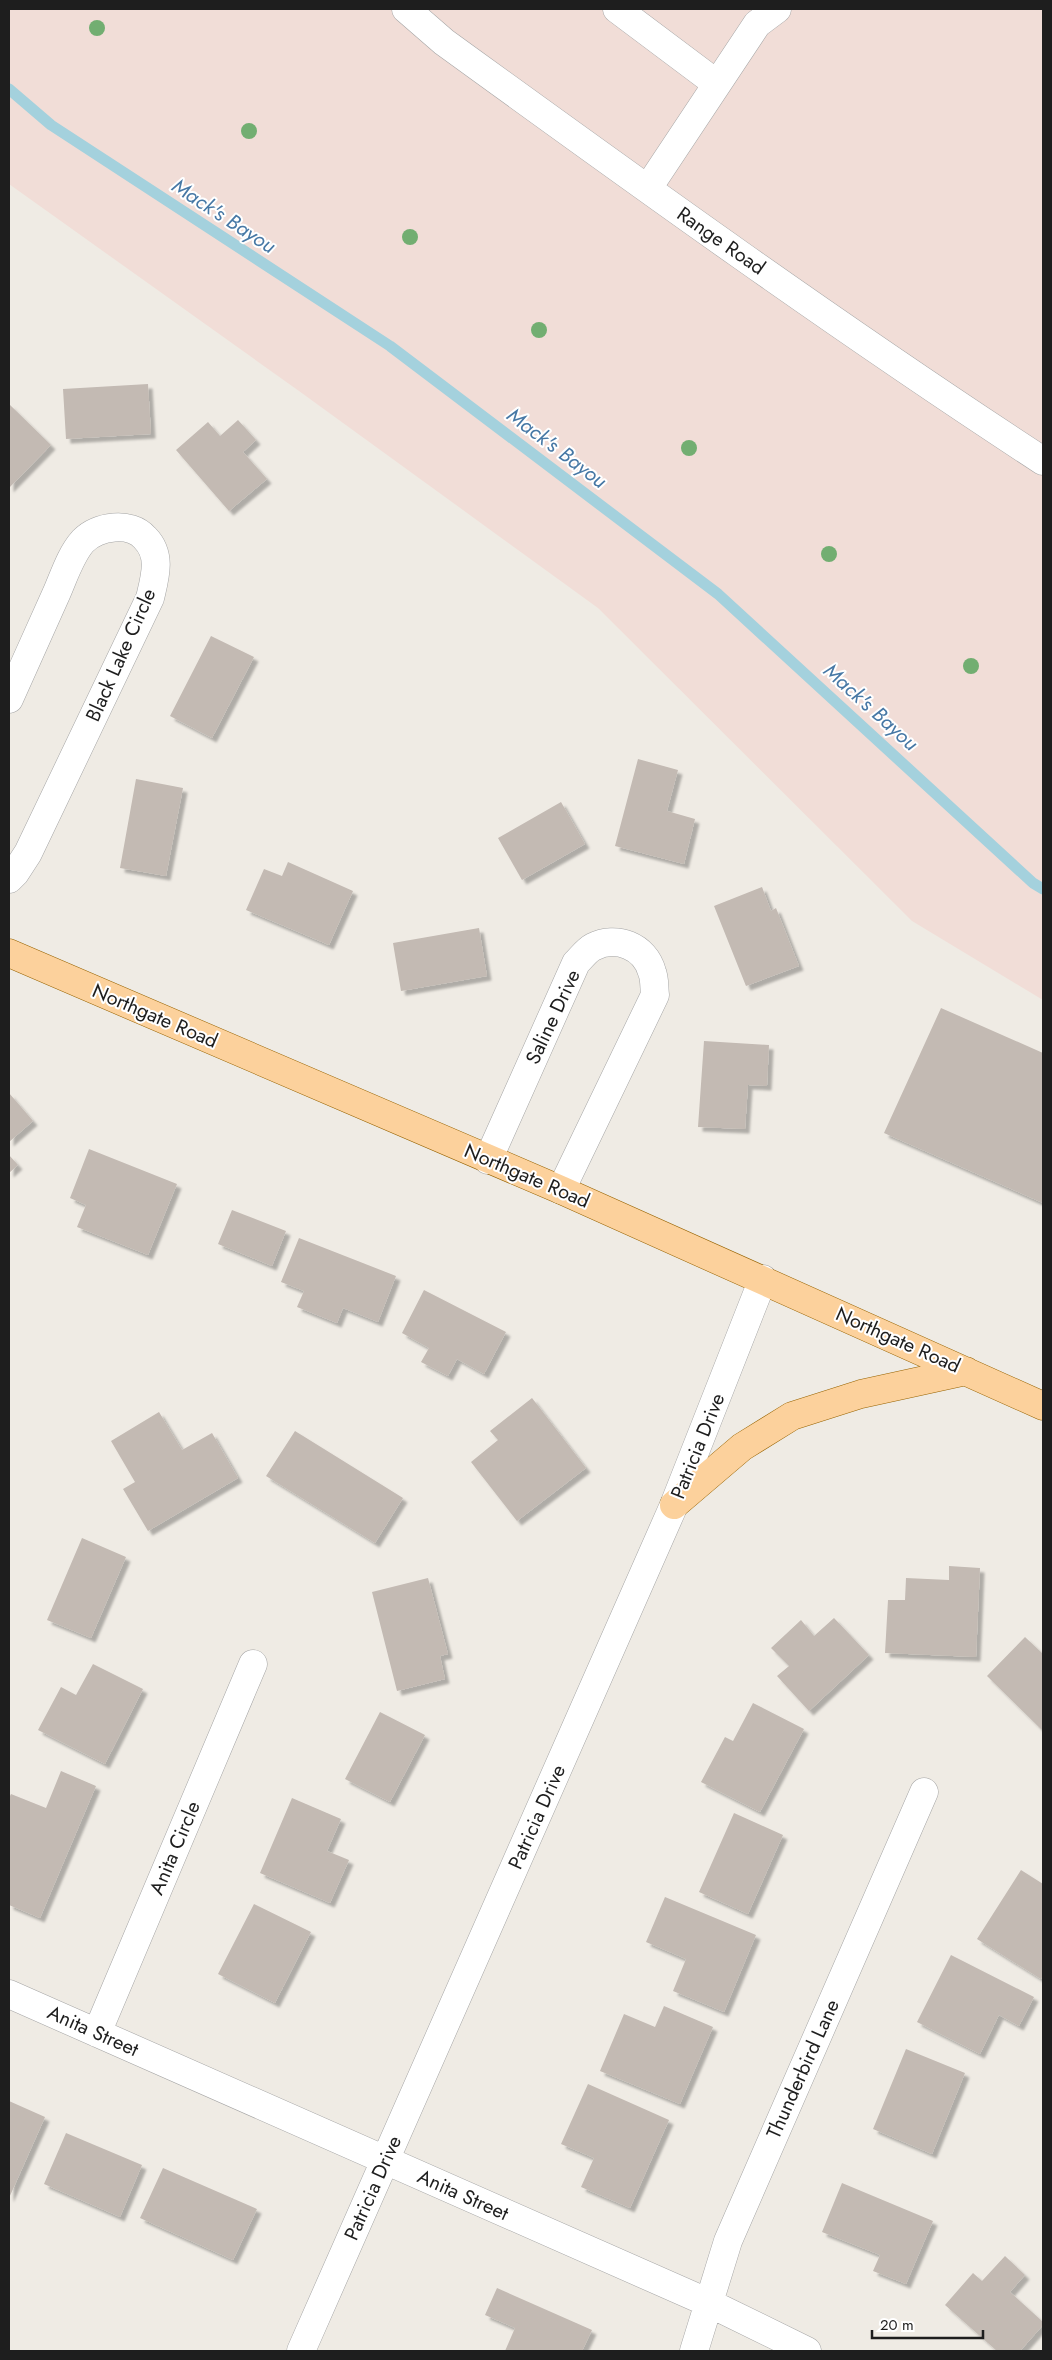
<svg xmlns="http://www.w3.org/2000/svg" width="1052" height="2360" font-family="Jost,sans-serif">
  <defs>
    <filter id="shadow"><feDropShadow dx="4.5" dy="4.5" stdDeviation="1" flood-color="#0004"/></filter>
  </defs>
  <rect width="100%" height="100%" fill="#efebe4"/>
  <path fill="#f1ddd7" d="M9,9h1034v991l-131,-79 -314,-313 -299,-217 -290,-207z"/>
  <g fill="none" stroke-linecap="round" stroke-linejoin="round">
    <path stroke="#a4d1dd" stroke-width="11" d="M9,89l42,36 339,221 328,248 315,289 10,6"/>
  </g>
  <path fill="#c3bab3" filter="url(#shadow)" d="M148,384l3,50 -85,5 -3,-50z
    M9,404l42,41 -42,43z
    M238,420l18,20 -13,12 24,27 -38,32 -53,-61 32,-28 12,14z
    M211,636l43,21 -42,81 -42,-22z
    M638,759l40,11 -11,41 28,8 -11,45 -69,-18z
    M136,779l47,9 -17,88 -46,-8z
    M561,802l24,42 -63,36 -24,-42z
    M288,862l65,29 -24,54 -83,-35 18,-41 18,7z
    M762,887l9,24 5,-3 23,58 -53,20 -32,-80z
    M479,928l8,48 -86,15 -8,-48z
    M941,1008l102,45v150l-159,-70z
    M704,1041l65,4 -2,41 -19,-1 -3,44 -47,-2z
    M9,1093l24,28 -24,21z
    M89,1149l88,35 -29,71 -71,-28 9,-22 -16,-7z
    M9,1155l9,10 -9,8z
    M232,1210l54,21 -14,35 -54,-22z
    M299,1238l97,38 -18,46 -35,-14 -6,15 -40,-16 7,-16 -23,-9z
    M424,1290l82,42 -22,42 -27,-15 -9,17 -27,-14 8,-14 -27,-15z
    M532,1398l54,70 -69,53 -46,-59 27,-22 -8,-9z
    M159,1412l23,38 30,-17 26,45 -90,53 -25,-42 12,-7 -24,-41z
    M295,1431l108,67 -28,45 -109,-67z
    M82,1538l44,19 -35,81 -44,-18z
    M949,1566l31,2 -4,89 -91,-4 3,-53h17l1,-22 43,2z
    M428,1578l20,76 -8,2 5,23 -48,12 -25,-99z
    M834,1618l35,37 -60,56 -32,-35 12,-10 -18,-18 30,-28 13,16z
    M1025,1637l18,17v77l-56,-55z
    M93,1664l50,25 -38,75 -67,-34 23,-43 15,8z
    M753,1703l51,26 -44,83 -59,-30 24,-45 8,4z
    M380,1712l45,23 -35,67 -45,-23z
    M61,1771l35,15 -56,132 -31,-13v-107l2,-4 35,14z
    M292,1798l49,21 -14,32 22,9 -19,43 -70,-30z
    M734,1813l49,22 -35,79 -49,-22z
    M1021,1870l22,14v91l-2,4 -64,-40z
    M665,1897l91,38 -32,77 -51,-21 13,-32 -40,-17z
    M254,1904l57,28 -36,71 -57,-29z
    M951,1955l83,42 -15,29 -20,-11 -19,39 -63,-32z
    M664,2006l49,21 -33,77 -80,-33 24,-57 31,13z
    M906,2049l59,24 -33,81 -59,-25z
    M588,2084l81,36 -39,88 -49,-21 13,-29 -33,-14z
    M9,2101l36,16 -36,81z
    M66,2133l76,32 -22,52 -76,-33z
    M163,2168l94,41 -24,51 -93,-42z
    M842,2183l91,38 -27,63 -33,-13 7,-16 -58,-23z
    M1005,2256l20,19 -15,17 33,30v3l-23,26h-23l-52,-46 28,-32 9,8z
    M497,2288l95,42 -10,21h-77l10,-23 -30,-13z"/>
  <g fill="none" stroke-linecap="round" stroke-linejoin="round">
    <g stroke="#a5a5a5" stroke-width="29">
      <path id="minor" d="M406,9l38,33c197,143 395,286 599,419
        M617,9l100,75
        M648,188l109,-164 20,-15
        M9,699c16,-35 32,-71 48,-107 7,-16 14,-38 26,-51 15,-15 47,-20 62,-3 17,17 10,39 5,60l-122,255 -13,20 -6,6
        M488,1160l88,-197c5,-5 11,-13 17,-16 23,-12 52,-1 59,25 3,7 2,16 3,23l-94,195
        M9,1994l700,309 98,48
        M97,2033l156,-369
        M301,2351l373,-846 89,-226
        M694,2351l34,-110 196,-449"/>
    </g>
    <g stroke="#976300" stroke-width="29">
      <path id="major" d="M9,953l552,237 482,216
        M674,1505l68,-58 50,-31 69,-22 105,-23"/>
    </g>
    <use href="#minor" stroke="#fff" stroke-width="28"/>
    <use href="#major" stroke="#fcd19c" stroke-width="28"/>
  </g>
  <g fill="#72ae71">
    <circle cx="97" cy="28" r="8"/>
    <circle cx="249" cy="131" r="8"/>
    <circle cx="410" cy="237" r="8"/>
    <circle cx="539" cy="330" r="8"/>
    <circle cx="689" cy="448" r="8"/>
    <circle cx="829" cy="554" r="8"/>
    <circle cx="971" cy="666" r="8"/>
  </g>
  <g text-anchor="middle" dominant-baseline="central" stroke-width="4" stroke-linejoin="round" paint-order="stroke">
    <g font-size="20" fill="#1e1e1e" stroke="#fff">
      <text transform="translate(721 241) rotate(35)">Range Road</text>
      <text transform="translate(121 655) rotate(-66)">Black Lake Circle</text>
      <text transform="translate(155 1016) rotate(23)">Northgate Road</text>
      <text transform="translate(553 1017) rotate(-65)">Saline Drive</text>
      <text transform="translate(527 1176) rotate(23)">Northgate Road</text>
      <text transform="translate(898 1340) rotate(24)">Northgate Road</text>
      <text transform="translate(698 1446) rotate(-68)">Patricia Drive</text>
      <text transform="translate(537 1817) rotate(-66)">Patricia Drive</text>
      <text transform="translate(175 1848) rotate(-67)">Anita Circle</text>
      <text transform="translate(93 2031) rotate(24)">Anita Street</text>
      <text transform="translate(803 2069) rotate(-66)">Thunderbird Lane</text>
      <text transform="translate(373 2188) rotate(-66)">Patricia Drive</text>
      <text transform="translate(463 2195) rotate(24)">Anita Street</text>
    </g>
    <g font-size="21" font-style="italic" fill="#4778a5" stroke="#fff">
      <text transform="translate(224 216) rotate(33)">Mack's Bayou</text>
      <text transform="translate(557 448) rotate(37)">Mack's Bayou</text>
      <text transform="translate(871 707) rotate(42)">Mack's Bayou</text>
    </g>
  </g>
  <rect width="1052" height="2360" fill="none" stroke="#1e1e1e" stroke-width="20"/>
  <path d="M872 2330v8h111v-8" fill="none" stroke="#1e1e1e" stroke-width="2.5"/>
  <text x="880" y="2330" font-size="15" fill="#1e1e1e" stroke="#ffffff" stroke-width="4" paint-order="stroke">20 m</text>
</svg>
